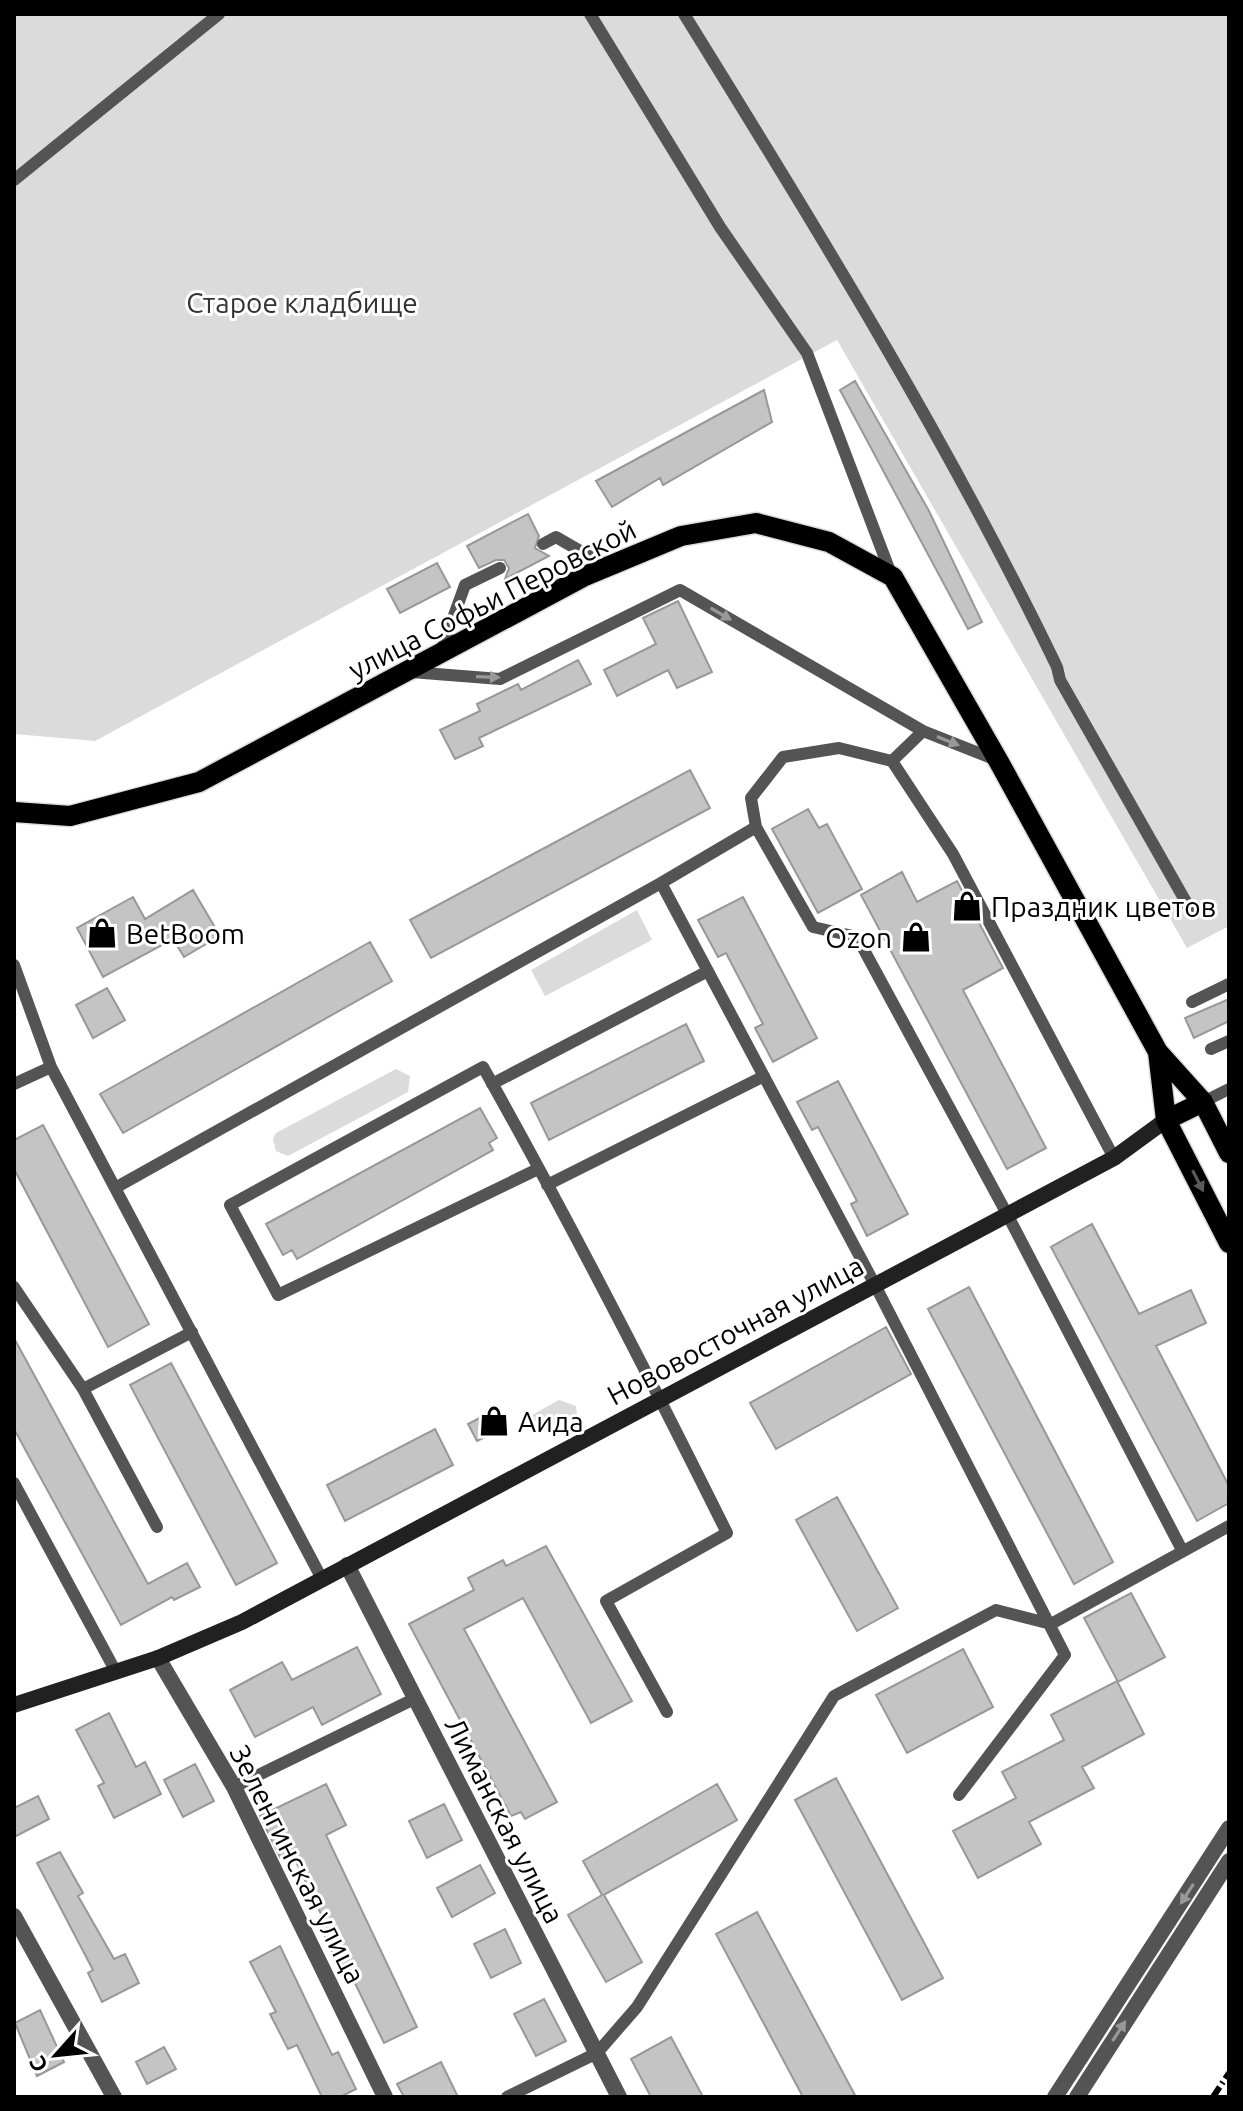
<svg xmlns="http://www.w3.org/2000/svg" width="1243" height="2111" font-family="Ubuntu,sans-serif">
  <rect width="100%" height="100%" fill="#fff"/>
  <path fill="#dbdbdb" d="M14,14h1215v912l-42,22 -350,-608 -742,401 -81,-7z
    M637,910l15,30 -107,56 -14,-26z
    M396,1069l14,7 -2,16 -120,64 -12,-5 -3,-12 3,-6z
    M559,1400l17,6 1,11 -21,10 -33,3 -2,-9z"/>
  <path fill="#c4c4c4" stroke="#989898" stroke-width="2" d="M855,381l74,130 53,111 -14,7 -128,-239z
    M764,390l8,32 -109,63 -3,-7 -48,29 -16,-26z
    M528,514l11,22 -4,12 14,8 -44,23 4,-11 -5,-8h-8l-17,8 -12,-22z
    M437,563l13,24 -50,26 -13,-24z
    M678,601l34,71 -35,16 -9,-18 -51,26 -13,-26 52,-26 -13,-26z
    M578,660l13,24 -112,54 4,8 -28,13 -15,-29 40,-19 -3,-7 41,-20 3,6z
    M690,770l20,38 -279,150 -21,-38z
    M808,809l11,19 8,-4 35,65 -44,24 -46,-84z
    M902,872l15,30 40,-21 46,87 -40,22 83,158 -39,21 -146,-274z
    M193,890l27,46 -36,21 -11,-18 -70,38 -26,-49 56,-31 12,22z
    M743,897l74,141 -44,24 -18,-34 8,-4 -37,-71 -8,4 -20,-37z
    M370,942l22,39 -269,152 -23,-39z
    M107,988l18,32 -32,18 -17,-33z
    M1229,999v22l-35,17 -9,-20z
    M686,1024l18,37 -155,79 -18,-37z
    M838,1081l70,133 -41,22 -16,-32 6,-3 -39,-74 -6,3 -15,-28z
    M480,1108l17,30 -8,5 4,7 -196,109 -5,-9 -9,5 -17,-31z
    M43,1125l106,199 -41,23 -94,-178v-29z
    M1092,1224l47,90 52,-24 15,33 -50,23 73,140v17l-32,18 -146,-274z
    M969,1287l144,275 -39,22 -146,-275z
    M886,1327l25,47 -135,75 -26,-46z
    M14,1338l134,246 39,-21 13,24 -26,13 -2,-3 -51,28 -107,-196z
    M171,1363l106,200 -41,22 -106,-200z
    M499,1408l9,18 -31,15 -9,-17z
    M435,1429l18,36 -108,56 -18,-36z
    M837,1497l61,111 -41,23 -61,-111z
    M546,1546l86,155 -41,22 -68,-125 -59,31 93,173 -32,17 -4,-7 -10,4 -102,-192 65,-34 -6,-12 35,-18 3,6z
    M1131,1593l34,64 -47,25 -34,-64z
    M357,1647l24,47 -59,31 -9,-18 -58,30 -25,-47 52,-28 10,18z
    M963,1649l30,58 -86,46 -31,-58z
    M1117,1681l27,53 -62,33 12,21 -65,34 12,22 -63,34 -25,-47 63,-33 -14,-26 62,-32 -13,-25z
    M109,1713l27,54 9,-5 16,32 -47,24 -16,-32 6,-3 -28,-53z
    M195,1764l19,37 -31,16 -19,-37z
    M836,1778l107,200 -41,22 -107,-200z
    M326,1784l20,41 -20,10 91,192 -33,16 -32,-66 -6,3 -21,-43 6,-2 -40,-84 -11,6 -20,-41z
    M717,1784l20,36 -133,75 38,67 -36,20 -38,-67 34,-20 -19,-34z
    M38,1796l11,23 -35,18v-29z
    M444,1804l18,36 -35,18 -18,-37z
    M60,1852l23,41 -5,3 36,63 11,-5 14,29 -37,19 -14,-29 5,-3 -56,-107z
    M480,1865l15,28 -43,24 -15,-29z
    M757,1912l99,185h-53l-87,-163z
    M505,1929l16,34 -30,15 -17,-34z
    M280,1946l52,109 6,-3 18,37 -16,8h-18l-25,-52 -9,4 -18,-35 6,-2 -26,-50z
    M544,1999l22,42 -30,15 -22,-42z
    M40,2010l24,52 -27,14 -22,-53z
    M671,2037l32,60h-52l-20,-38z
    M164,2047l12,22 -29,15 -11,-22z
    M441,2062l17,35h-54l-7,-13z"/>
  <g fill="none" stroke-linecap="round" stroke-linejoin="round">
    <g stroke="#dbdbdb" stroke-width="23">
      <path id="primary" d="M14,812l56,4 129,-34 386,-206 96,-40 75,-13 73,19 64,35 106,185 159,290 45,50 26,51
        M1158,1052l8,68 63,123
        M1166,1120l37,-18"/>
    </g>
    <path stroke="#545454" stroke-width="12" d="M590,14l130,213 87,126 84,221
      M684,14c132,213 264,427 373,653l3,13 130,229
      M14,180l205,-166
      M543,544l13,-7 50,29
      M440,654l25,-69 35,-17
      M411,672l89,7 180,-89 243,141 76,30
      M923,731l-31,30 61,93 161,304
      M892,761l-53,-13 -56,9 -32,41 5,29 57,100 44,10 150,277 175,336
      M661,883l95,-56
      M14,965l37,102 -37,17
      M1192,1002l37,-18
      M1211,1049l18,-8
      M51,1067l271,512
      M492,1084l216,-113
      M1203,1102l26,-13
      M538,1169l-260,126 -48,-90 253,-138c86,153 166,309 244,466l-121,68 61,111
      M547,1185l217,-109
      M115,1188l546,-305 214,402 190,370 -106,140
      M14,1287l69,102 74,138
      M83,1389l109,-57
      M14,1483l102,189
      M234,1787l180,-88
      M507,2097l90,-44 40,-46 197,-311 162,-86 55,14 178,-98"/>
    <path stroke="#545454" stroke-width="16" d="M347,1565l272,532
      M158,1658l76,129 151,310
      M14,1916l100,181"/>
    <path stroke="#545454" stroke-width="16" d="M1055,2097l174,-269
      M1077,2097l152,-236"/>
    <path stroke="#212121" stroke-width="16" d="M14,1705l144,-47 84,-36 872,-464 52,-38"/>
    <use href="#primary" stroke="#000" stroke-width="20"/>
    <path stroke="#000" stroke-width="6" stroke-dasharray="12 4 2 4" stroke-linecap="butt" d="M1213,2097l16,-24"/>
  </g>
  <defs><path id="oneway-solid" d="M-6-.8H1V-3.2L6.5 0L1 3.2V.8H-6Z" transform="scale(2)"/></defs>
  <g fill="#989898">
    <use href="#oneway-solid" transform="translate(721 614) rotate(30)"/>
    <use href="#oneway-solid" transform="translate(488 677) rotate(2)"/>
    <use href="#oneway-solid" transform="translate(948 741) rotate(22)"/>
    <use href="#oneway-solid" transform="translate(1187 1894) rotate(123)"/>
    <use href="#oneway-solid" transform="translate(1119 2031) rotate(-57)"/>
  </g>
  <use fill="#595959" href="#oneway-solid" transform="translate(1198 1181) rotate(63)"/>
  <defs>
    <g id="shop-bare" transform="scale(2.4)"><path d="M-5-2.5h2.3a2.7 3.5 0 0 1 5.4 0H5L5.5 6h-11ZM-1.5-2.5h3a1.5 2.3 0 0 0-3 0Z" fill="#000" stroke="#fff" stroke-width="2.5" paint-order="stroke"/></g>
  </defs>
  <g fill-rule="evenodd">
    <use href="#shop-bare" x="967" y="906"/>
    <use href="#shop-bare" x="102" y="933"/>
    <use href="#shop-bare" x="916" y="937"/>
    <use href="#shop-bare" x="494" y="1421"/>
  </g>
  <g text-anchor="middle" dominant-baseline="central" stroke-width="6" stroke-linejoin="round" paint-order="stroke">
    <g font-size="28" fill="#323232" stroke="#fff">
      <text x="302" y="302">Старое кладбище</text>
    </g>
    <g font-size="28" fill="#000" stroke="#fff">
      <text transform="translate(492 599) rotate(-27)">улица Софьи Перовской</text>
      <text transform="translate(735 1330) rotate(-28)">Нововосточная улица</text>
      <text transform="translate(505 1820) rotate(63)">Лиманская улица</text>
      <text transform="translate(298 1864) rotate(63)">Зеленгинская улица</text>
    </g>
    <g font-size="28" fill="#000" stroke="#fff" text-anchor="start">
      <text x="991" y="906">Праздник цветов</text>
      <text x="126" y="933">BetBoom</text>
      <text x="892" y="937" text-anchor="end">Ozon</text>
      <text x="518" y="1421">Аида</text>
    </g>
  </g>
  <rect width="1243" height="2111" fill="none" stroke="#000000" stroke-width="32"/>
  <g transform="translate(56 2055) rotate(243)" stroke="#ffffff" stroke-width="6" paint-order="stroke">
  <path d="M0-6L14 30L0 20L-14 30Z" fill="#000000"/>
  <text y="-12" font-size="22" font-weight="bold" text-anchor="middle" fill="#000000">С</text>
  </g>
</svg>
